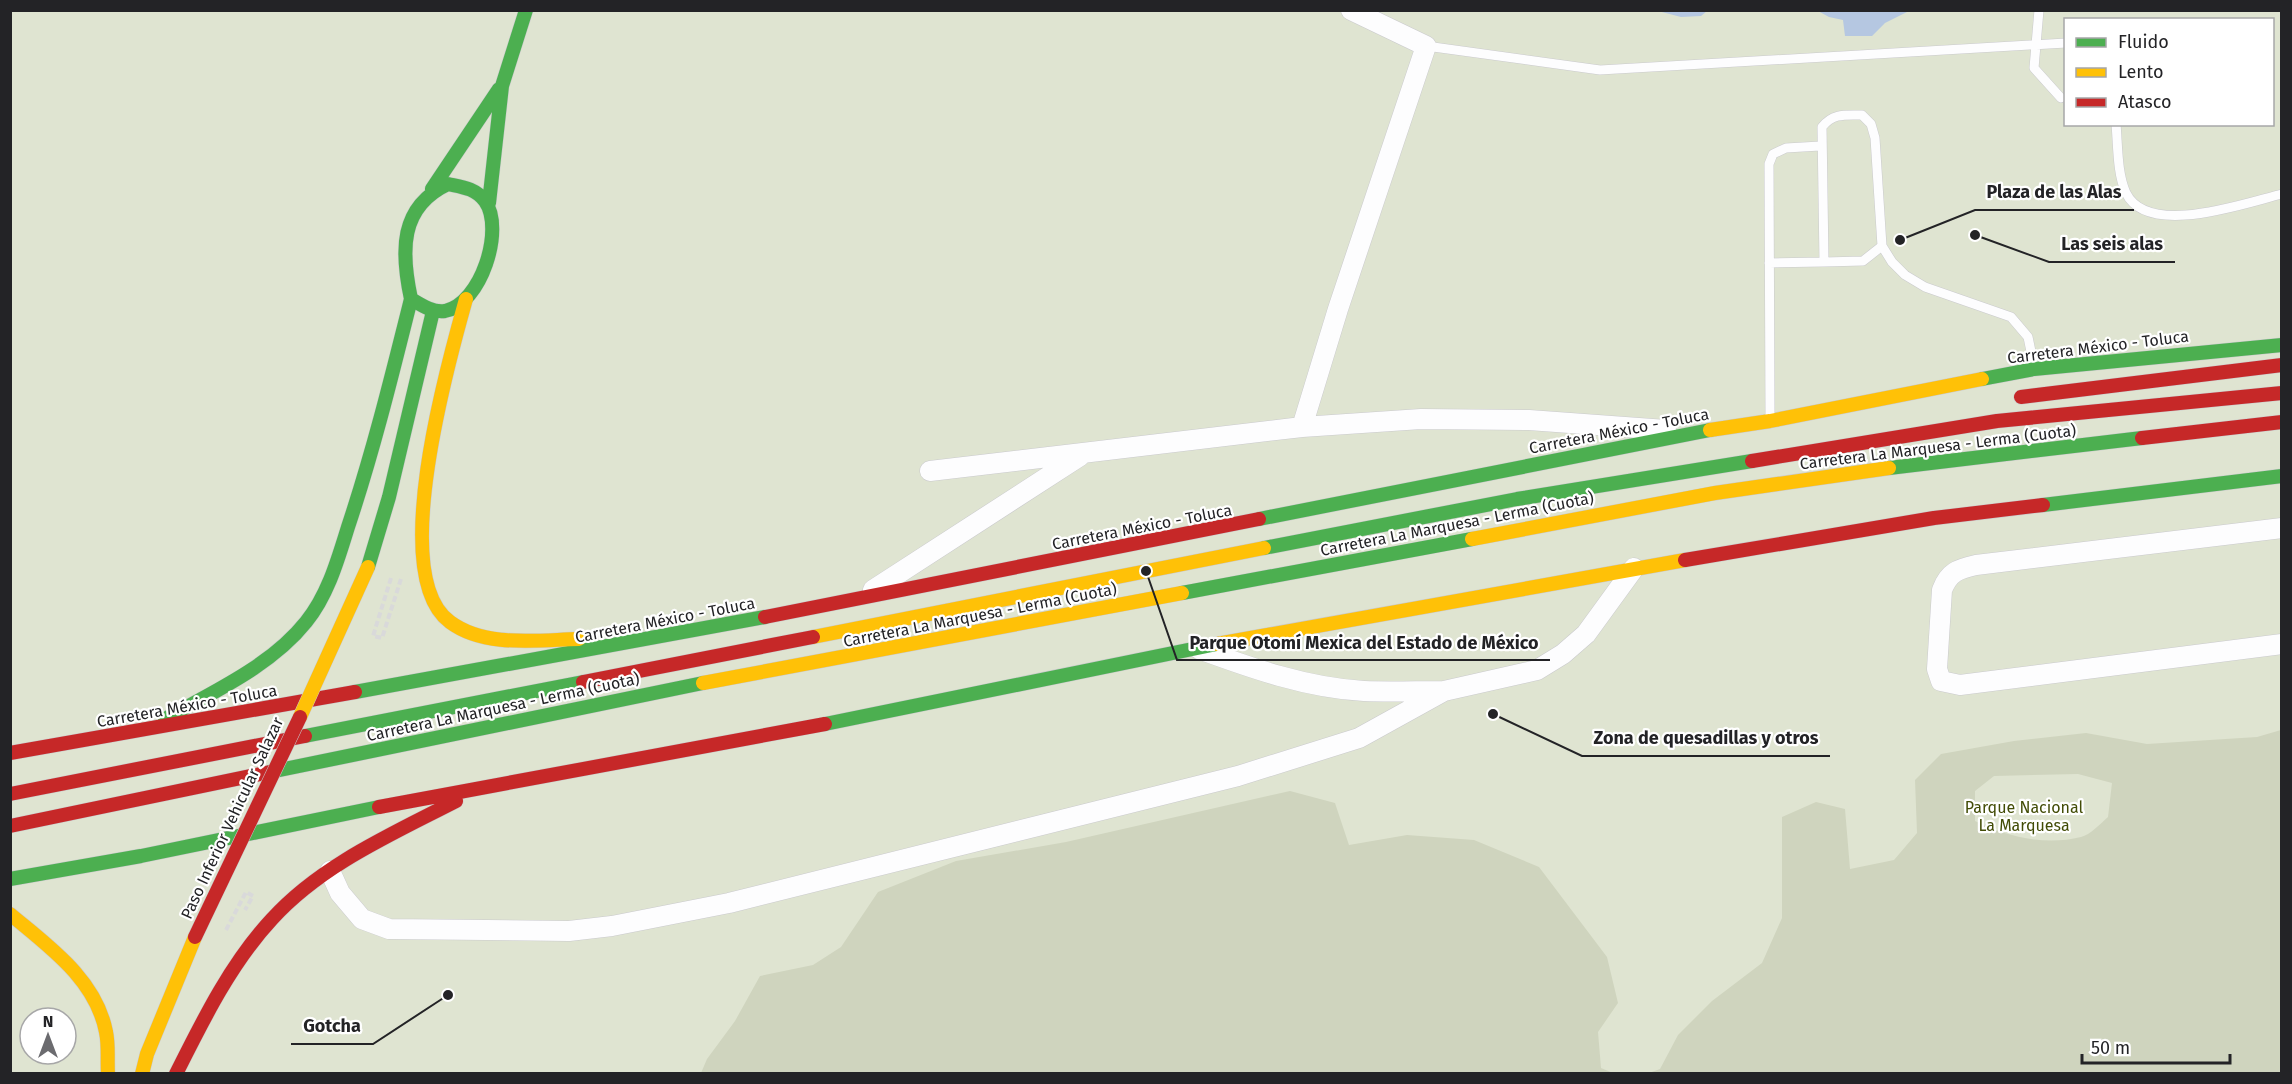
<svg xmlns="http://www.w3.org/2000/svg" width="2292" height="1084" font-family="'Fira Sans',sans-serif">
  <rect width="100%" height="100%" fill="#f2f2f6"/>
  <path fill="#dfe4d1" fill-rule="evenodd" d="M10,11h2271v1062h-2270zM2066,20h206v104h-206zM30,1018h36v36h-36z"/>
  <path fill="#cfd4be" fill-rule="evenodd" d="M2281,730v343h-632l11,-4 18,-34 34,-34 50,-38 20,-45v-101l34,-15 29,7 5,60 44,-9 23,-27 -2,-53 26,-26 73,-13 72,-8 61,11 110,-7zM2078,774l34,9 -4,34c-7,6 -18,18 -27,20 -35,9 -74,0 -106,-16v-30l19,-15z
    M1290,791l45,12 14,42 58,-10 67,5 65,27 68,90 11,46 -20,29 3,36 12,5h-912l6,-14 28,-38 25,-45 53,-11 28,-18 37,-55 78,-31 110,-19z"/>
  <path fill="#b5c7e1" d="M1658,11l49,-1v1l-6,5 -20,1z
    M1818,11h91l-24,12 -13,13h-27l-2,-16 -14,-3z"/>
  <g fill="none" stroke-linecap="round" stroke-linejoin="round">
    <g stroke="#cacacd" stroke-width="10">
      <path id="lane" d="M2039,10l-5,58 27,30
        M1426,46l174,24 466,-27
        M2116,124c2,22 1,49 10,69 22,45 119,10 156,1
        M1824,262l39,-1 19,-15
        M1769,263l55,-1 -2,-135c11,-14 23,-12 40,-12l9,9 4,14 7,108 10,16 13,13 20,12 86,30 17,20 6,29
        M1770,416l-1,-252 4,-10 13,-6 34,-2"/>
    </g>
    <g stroke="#cacacd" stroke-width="21">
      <path id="street" d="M1302,427l36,-118 88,-263 -75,-36
        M930,471l372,-44 119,-8 108,1 137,10
        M2282,528l-306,37c-18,4 -27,7 -34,25l-5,79 4,12 19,4 322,-41
        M873,590l207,-134
        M1199,649c52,19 108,39 165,42 26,1 52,0 79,0
        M330,871l10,22 22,26 27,10 180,2 43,-5 117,-23 509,-127 121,-38 85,-47 93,-21 26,-16 23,-20 48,-66"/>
    </g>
    <g stroke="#cacacd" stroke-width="15">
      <path id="fast" d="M448,184c14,3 27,4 37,17 20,28 -4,103 -40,110 -12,2 -24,-6 -34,-12 -10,-47 -12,-92 37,-115z
        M432,189l67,-100
        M489,203l13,-117 24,-76
        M1982,379l52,-10 248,-24
        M1889,468l253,-30
        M2043,505l239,-29
        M1259,519l451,-89
        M1264,548l253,-49 235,-38
        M368,567l21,-70 44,-186
        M1182,593l290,-54
        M355,692l410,-75
        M165,719c48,-27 106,-53 141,-97 22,-27 32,-63 42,-95 25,-75 44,-152 63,-228
        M825,724l392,-80
        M305,736l278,-54
        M270,772l433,-89
        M10,879l131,-23 238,-49"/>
    </g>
    <g stroke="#cacacd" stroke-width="15">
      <path id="slow" d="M466,299c-18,64 -79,277 -16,323 35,26 87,18 129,17
        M1710,430l60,-9 212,-42
        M1472,539l243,-46 174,-25
        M813,637l451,-89
        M1217,644l468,-84
        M703,683l479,-90
        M10,914c38,32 86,65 96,118 3,14 1,28 2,42
        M142,1074l5,-20 48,-117"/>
    </g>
    <g stroke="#cacacd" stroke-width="15">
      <path id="jam" d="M2021,397l261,-32
        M2142,438l140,-16
        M1752,461l245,-40 285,-28
        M1685,560l249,-42 109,-13
        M765,617l494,-98
        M583,682l230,-45
        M10,753l345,-61
        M10,794l295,-58
        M379,807l446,-83
        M10,826l260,-54
        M176,1074c27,-54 55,-111 96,-155 49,-54 120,-85 184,-118"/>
    </g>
    <path stroke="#d9d9da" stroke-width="4" stroke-dasharray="6 3" stroke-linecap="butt" d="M391,578l-18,58 9,2 19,-59
      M226,930l20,-38 7,4 -8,14"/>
    <use href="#lane" stroke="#fdfdfe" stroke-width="9"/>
    <use href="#street" stroke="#fdfdfe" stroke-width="20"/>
    <use href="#fast" stroke="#4caf50" stroke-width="14"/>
    <use href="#slow" stroke="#ffc107" stroke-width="14"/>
    <use href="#jam" stroke="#c62828" stroke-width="14"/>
    <g stroke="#cacacd" stroke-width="15" stroke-linecap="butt">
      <path id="slow-bridge" d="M300,717l68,-150"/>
    </g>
    <g stroke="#cacacd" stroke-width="15" stroke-linecap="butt">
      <path id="jam-bridge" d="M195,937l105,-220"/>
    </g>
    <use href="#slow-bridge" stroke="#ffc107" stroke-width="14"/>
    <use href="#jam-bridge" stroke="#c62828" stroke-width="14"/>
  </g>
  <g text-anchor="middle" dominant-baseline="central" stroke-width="4.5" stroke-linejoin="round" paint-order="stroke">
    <g font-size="16" fill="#232326" stroke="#fff">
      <text transform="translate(2098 347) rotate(-7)">Carretera México - Toluca</text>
      <text transform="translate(1619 431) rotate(-11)">Carretera México - Toluca</text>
      <text transform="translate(1938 447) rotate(-7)">Carretera La Marquesa - Lerma (Cuota)</text>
      <text transform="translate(1457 524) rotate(-11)">Carretera La Marquesa - Lerma (Cuota)</text>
      <text transform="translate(1142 527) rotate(-11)">Carretera México - Toluca</text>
      <text transform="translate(980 615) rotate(-11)">Carretera La Marquesa - Lerma (Cuota)</text>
      <text transform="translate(665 620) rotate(-11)">Carretera México - Toluca</text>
      <text transform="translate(187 706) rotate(-10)">Carretera México - Toluca</text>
      <text transform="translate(503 707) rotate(-12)">Carretera La Marquesa - Lerma (Cuota)</text>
      <text transform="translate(232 818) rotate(-65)">Paso Inferior Vehicular Salazar</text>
    </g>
    <g font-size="16" fill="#424c06" stroke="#fff">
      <text x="2024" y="807">Parque Nacional<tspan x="2024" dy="18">La Marquesa</tspan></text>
    </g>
  </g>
  <path fill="none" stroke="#232326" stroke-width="2" d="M1900 240L1975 210H2134M1975 235L2049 262H2175M1146 571L1177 660H1550M1493 714L1582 756H1830M448 995L373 1044H291"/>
  <g fill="#232326" stroke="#fff" stroke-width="2">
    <circle cx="1900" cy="240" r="6"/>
    <circle cx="1975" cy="235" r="6"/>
    <circle cx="1146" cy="571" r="6"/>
    <circle cx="1493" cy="714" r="6"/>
    <circle cx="448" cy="995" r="6"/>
  </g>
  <g font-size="18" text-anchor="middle" font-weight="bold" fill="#232326" stroke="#fff" stroke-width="4.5" stroke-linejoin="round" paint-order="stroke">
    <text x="2054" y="198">Plaza de las Alas</text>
    <text x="2112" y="250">Las seis alas</text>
    <text x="1364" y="649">Parque Otomí Mexica del Estado de México</text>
    <text x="1706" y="744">Zona de quesadillas y otros</text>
    <text x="332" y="1032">Gotcha</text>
  </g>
  <rect width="2292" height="1084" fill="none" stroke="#232326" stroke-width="24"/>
  <rect x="2064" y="18" width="210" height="108" fill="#ffffff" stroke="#a7a7a8" stroke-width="1.5"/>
  <rect x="2076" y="38" width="30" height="9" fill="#4caf50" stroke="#a7a7a8" stroke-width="1.5"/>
  <text x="2118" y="48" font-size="18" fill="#232326">Fluido</text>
  <rect x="2076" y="68" width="30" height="9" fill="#ffc107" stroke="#a7a7a8" stroke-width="1.5"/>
  <text x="2118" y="78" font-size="18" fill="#232326">Lento</text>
  <rect x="2076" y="98" width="30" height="9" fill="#c62828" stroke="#a7a7a8" stroke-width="1.5"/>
  <text x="2118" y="108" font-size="18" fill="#232326">Atasco</text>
  <g transform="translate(48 1036)"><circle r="28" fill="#ffffff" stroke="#a7a7a8" stroke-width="1.5"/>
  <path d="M0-4.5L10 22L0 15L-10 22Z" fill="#6b6b6f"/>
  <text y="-9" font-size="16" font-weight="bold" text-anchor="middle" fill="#232326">N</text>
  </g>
  <path d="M2082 1054v9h148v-9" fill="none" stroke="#232326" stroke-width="3"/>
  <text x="2091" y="1054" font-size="18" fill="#232326" stroke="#ffffff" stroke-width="4.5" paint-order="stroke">50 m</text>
</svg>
